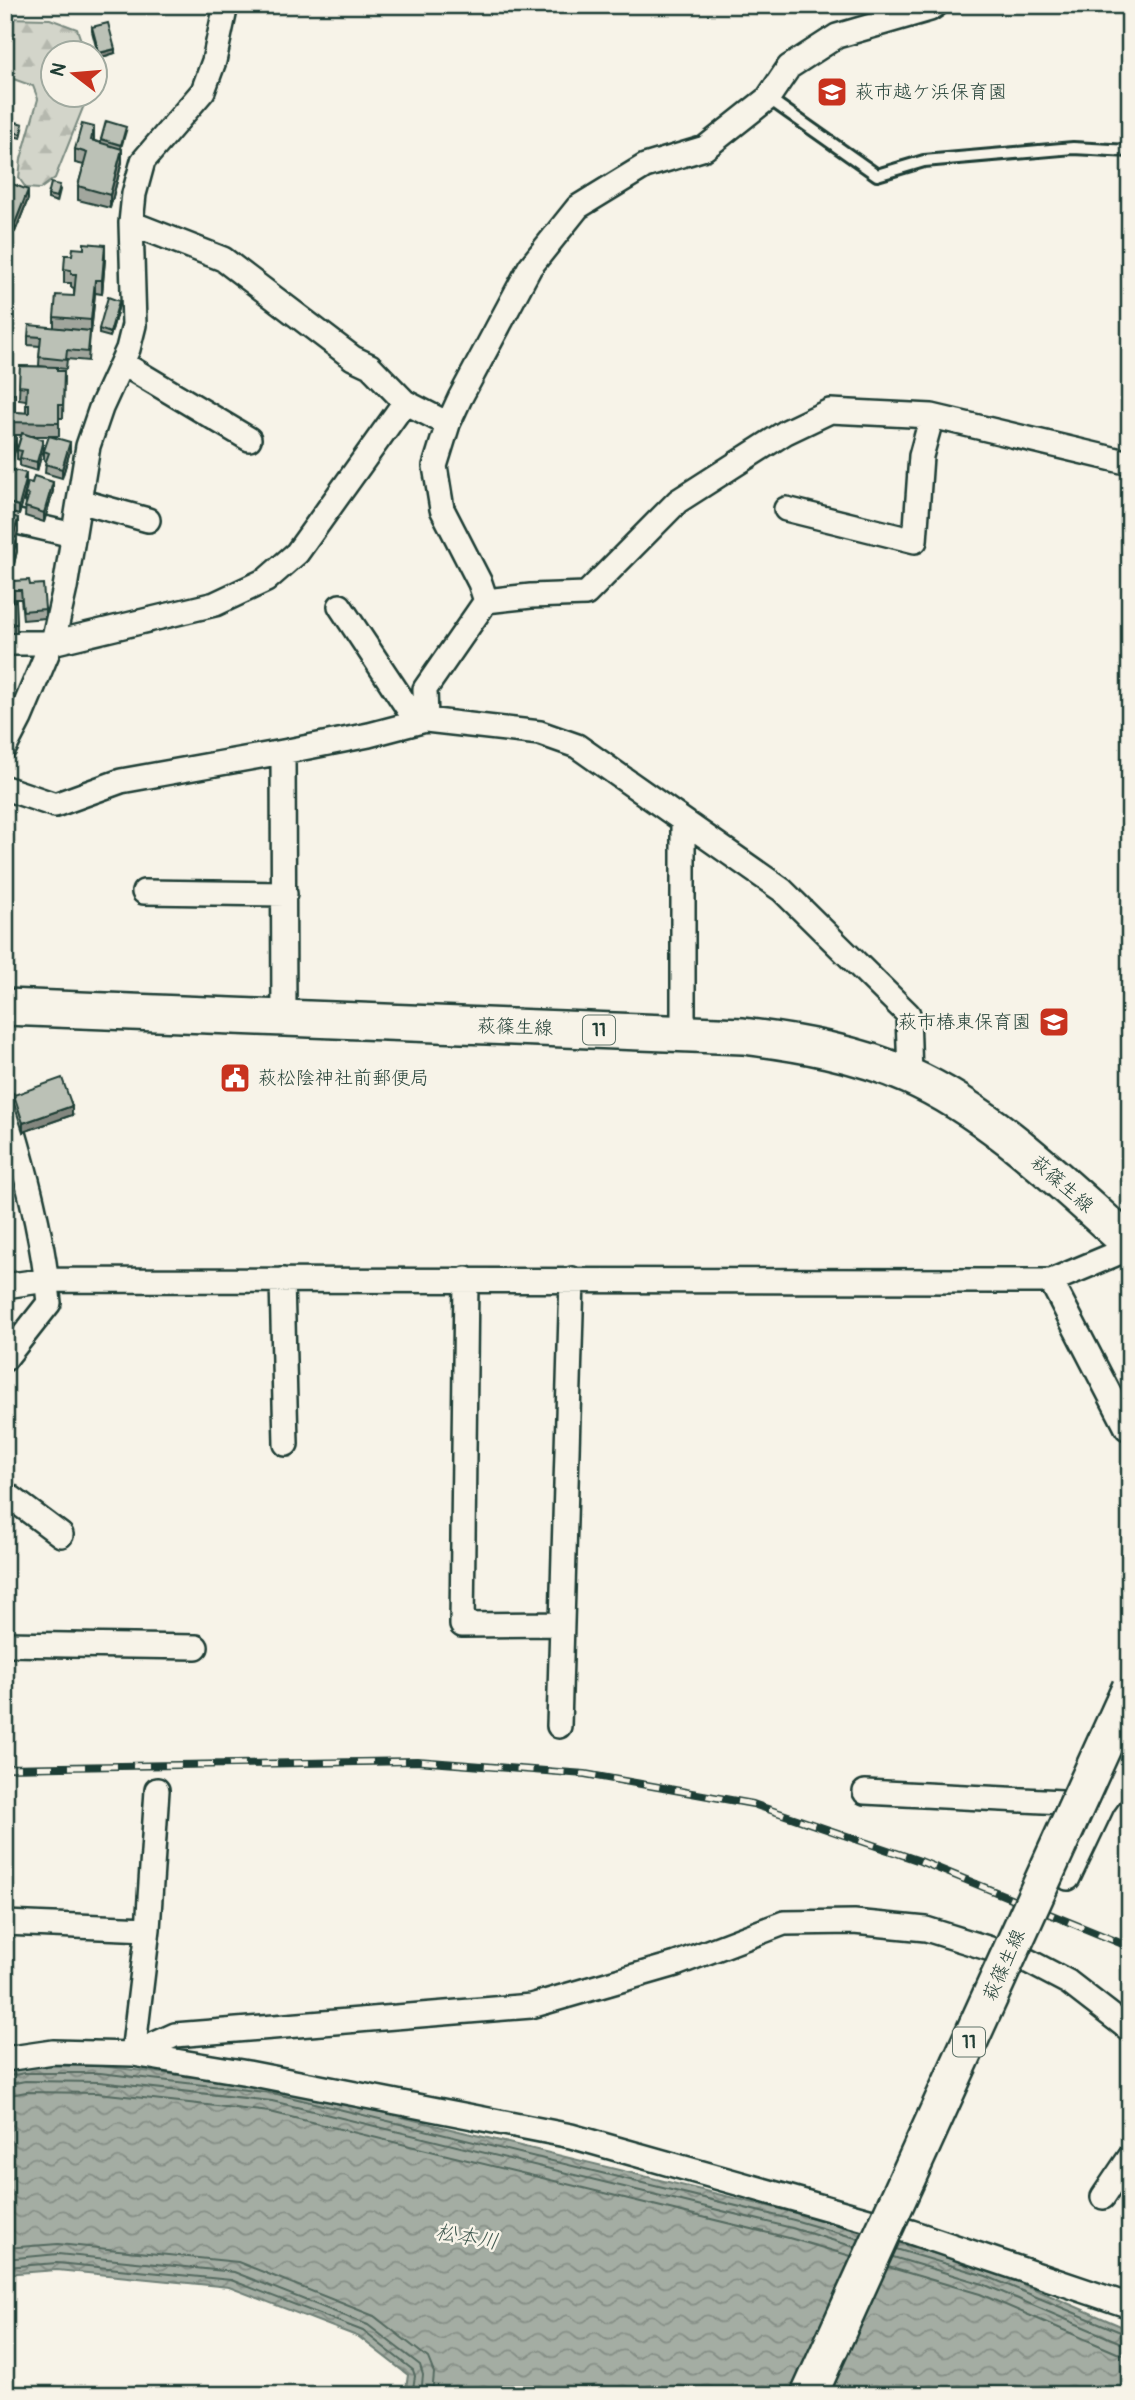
<svg xmlns="http://www.w3.org/2000/svg" width="1135" height="2400" font-family="Pangolin,'Klee One',sans-serif">
  <defs>
    <pattern id="forest-firs" width="22" height="20" patternUnits="userSpaceOnUse" patternTransform="scale(1.75)"><rect width="22" height="20" fill="#d3d5ca"/><path d="M5 1l3.5 6h-7zM16 11l3.5 6h-7z" fill="#b5b8ae"/></pattern>
    <pattern id="water-waves" width="16" height="10" patternUnits="userSpaceOnUse" patternTransform="scale(1.75)"><rect width="16" height="10" fill="#a4ada3"/><path d="M0 5q4-4 8 0t8 0" fill="none" stroke="#858e86"/></pattern>
  </defs>
  <rect width="100%" height="100%" fill="#f7f3e8"/>
  <filter id="ink" filterUnits="userSpaceOnUse"><feTurbulence type="fractalNoise" baseFrequency=".0143" numOctaves="2"/><feDisplacementMap in="SourceGraphic" scale="14" xChannelSelector="R" yChannelSelector="G"/><feConvolveMatrix kernelMatrix="1 2 1 2 8 2 1 2 1" color-interpolation-filters="sRGB"/></filter>
  <g filter="url(#ink)">
    <path fill="url(#forest-firs)" stroke="#79897f" stroke-width="2" d="M5,18l45,1 27,10 8,23h-33v42l34,1v5l-31,78 -15,11 -14,-1 -7,-10 2,-19 17,-60 -5,-13 -28,-10z"/>
    <path fill="url(#water-waves)" stroke="#6f8077" stroke-width="2" d="M22,2065l78,1 174,20 522,127 192,56 142,61v65h-725l3,-20 -49,-38 -130,-50 -172,-17 -52,4v-204z"/>
    <g fill="none" stroke-linecap="round" stroke-linejoin="round">
      <path stroke="#546a60" stroke-width="2" d="M5,2077l19,-4h76l173,20 521,127 65,19
        M5,2085l20,-4 74,1 173,19 520,127 63,19
        M5,2096l21,-4 72,1 172,19 519,126 62,18
        M5,2248l53,-4 180,18 136,54 54,42 6,15 -2,22
        M896,2249l90,27 144,60
        M893,2257l90,27 138,59 9,2
        M5,2259l53,-5 176,18 134,53 52,40 3,10 -2,20
        M5,2267l52,-4 174,17 132,51 50,39 2,6 -3,19
        M888,2267l92,27 137,59 13,2"/>
      <g stroke="#1f3d34" stroke-width="16">
        <path id="lane" d="M768,98l109,77 47,-14 149,-13 57,3"/>
      </g>
      <g stroke="#1f3d34" stroke-width="28">
        <path id="street" d="M131,223l92,36 130,99 17,8 35,36 43,22
          M122,363l127,76
          M79,501l69,19
          M786,509l129,32 6,-85 11,-40
          M5,519l68,16
          M486,601l-6,-18 -38,-74 -7,-43 13,-42 12,-26 70,-131 48,-60 67,-41 60,-18 63,-50 21,-31 48,-31 93,-27 6,-4
          M340,606l77,116
          M5,643h47l163,-39 51,-24 31,-27 108,-151
          M426,720l-1,-31 61,-88 45,-5 55,-2 92,-93 108,-69 44,-21 102,5 198,47
          M5,747l15,-29 34,-81 11,-49 23,-142 13,-38 27,-59 6,-24 -3,-102 3,-29 9,-33 60,-70 11,-30 12,-56
          M283,752l1,266
          M5,788l50,17 66,-24 162,-29 86,-17 57,-15 114,13 37,13 205,144 126,124 2,62
          M683,821v213
          M144,892l141,2
          M5,1103c20,65 38,132 44,200l-44,56
          M466,1279l-4,346 100,-1
          M282,1280l4,164
          M1051,1281l76,147
          M5,1286l42,-6 1004,1 79,-33
          M5,1493l56,42
          M5,1644l191,3
          M559,1726l13,-447
          M865,1792l238,12
          M1068,1878l35,-74 13,-18 14,-32
          M5,1923l143,6 9,-139
          M133,2054l42,-19 356,-29 145,-42 108,-41 70,-1 72,7 100,31 42,22 62,48
          M133,2054l15,-125
          M5,2059l48,-7 80,2 115,19 323,63 340,96 219,74
          M1103,2197l27,-40"/>
      </g>
      <g stroke="#1f3d34" stroke-width="40">
        <path id="primary" d="M5,1007l738,29c56,7 114,17 166,40 82,36 155,109 221,168"/>
      </g>
      <use href="#lane" stroke="#f7f3e8" stroke-width="10"/>
      <use href="#street" stroke="#f7f3e8" stroke-width="23"/>
      <use href="#primary" stroke="#f7f3e8" stroke-width="35"/>
      <g stroke="#1f3d34" stroke-width="8">
        <path id="rail" d="M5,1768l412,-7 168,13 168,30 167,57 210,86"/>
      </g>
      <use href="#rail" stroke="#f7f3e8" stroke-width="5" stroke-dasharray="16" stroke-linecap="butt"/>
      <g stroke="#1f3d34" stroke-width="40" stroke-linecap="butt">
        <path id="primary-bridge" d="M809,2395l321,-707"/>
      </g>
      <use href="#primary-bridge" stroke="#f7f3e8" stroke-width="35"/>
    </g>
    <path fill="#a1a69d" stroke="#1f3d34" stroke-width="2" d="M92,27l23,26 -16,5 -7,-27z
      M23,129l-2,9 -8,-2v-4z
      M126,131l-5,17 1,14 -12,46 -32,-8v-14l6,-21 -9,-2v-14l19,-8 7,2v-4z
      M5,181l23,18 -13,33 -10,-4z
      M60,190l-3,12 -9,-3v-4z
      M105,259l-3,35 -7,-1 -4,40h-1l-2,28 -21,-2 -1,10 -9,-1v3h7l-1,47h-4v18h-30l14,13 -6,22 -17,-5v-6l-3,-1v-9l4,-15h-12l7,11 -6,23 16,11v8l27,3 -9,31 -19,-6 1,-13 -1,-1v-8l-6,21 -14,-4v-37l3,1v-1l-3,-1v-79l10,18 11,1v-13l-7,-1 1,-33 27,1 -8,-1 1,-20 -12,-1v-9l26,-8v-11l20,-21v-8l-3,-1v-4h-7v-14z
      M5,265l2,22h3l-2,66h-3z
      M119,305l-9,32 -11,-3v-5z
      M44,451h26l-8,27 -17,-5 1,-12 -2,-1z
      M5,514l13,17 -2,7 1,13 -3,13 -4,-2 -2,6 2,14 -5,16z
      M13,581l17,4 15,24v9l-22,2 -2,-21h-8z
      M16,601l1,32h-12v-31z
      M14,1095l58,20 -49,17 -9,-28z"/>
    <path fill="#83877f" stroke="#1f3d34" stroke-width="2" d="M115,49v4l-16,5v-5z
      M9,72v13l-4,11v-13z
      M94,127v13l-3,13v-13z
      M122,149v13l-12,46v-13z
      M28,190v9l-13,33v-9z
      M105,245v14l-3,35v-14z
      M95,280v13l-4,40v-13z
      M119,301v4l-9,32v-4z
      M16,437v9l-7,28v-9z
      M43,440v9l-6,22v-9z
      M70,442v9l-8,27v-9z
      M26,473v16l-7,26v-9z
      M53,482v9l-9,31v-9z
      M18,518v13l-5,19v-13z
      M17,538v13l-3,13v-14z
      M10,549v13l-3,7v-13z
      M10,568v14l-5,16v-13z
      M72,1106v9l-49,17v-9z"/>
    <path fill="#bbc1b6" stroke="#1f3d34" stroke-width="2" d="M108,23l7,26 -16,4 -7,-26z
      M5,70l4,2 -4,11z
      M106,121l20,6 -5,18 -20,-6z
      M16,122l7,2 -2,10 -8,-2z
      M82,124l12,3 -3,13 31,9 -12,46 -32,-9 9,-33 -12,-4z
      M5,181l23,9 -13,33 -10,-4z
      M51,183l9,2 -3,12 -9,-2z
      M84,243l21,2 -3,35h-7l-4,40 -37,-3 2,-22 18,1 2,-22h-5v-4l-7,-1 1,-14h7l1,-7 11,1z
      M5,265h2l-1,22h4l-2,53h-3z
      M108,297l11,4 -9,32 -11,-4z
      M29,325l61,6 -2,21 -21,-2 -1,10 -27,-3 2,-20 -13,-1z
      M20,366l37,1v4h7l-1,34h-4v18l-54,-1v-28h10v18l14,1v-9h-3l1,-17 -8,-1z
      M22,433l21,7 -6,22 -17,-4 2,-7 -5,-1z
      M5,434l11,3 -7,28 -4,-1z
      M49,436l21,6 -8,27 -17,-5 4,-11 -5,-2z
      M9,469l17,4 -2,6 2,1 -7,26 -14,-4v-28l3,1z
      M34,476l19,6 -9,31 -19,-6 4,-12 -4,-1 3,-12 4,1z
      M5,514l13,4 -5,19 4,1 -3,12 -4,-1 -3,7h-2z
      M5,567l5,1 -5,17z
      M29,580l1,5 13,-1 2,25 -22,2 -2,-21h-8v-9z
      M16,601l1,23h-12v-22z
      M62,1078l10,28 -49,17 -9,-28z"/>
  </g>
  <defs>
    <g id="school-square" transform="scale(1.575)"><rect x="-9" y="-9" width="18" height="18" rx="4" fill="#c8321e" stroke="#f7f3e8"/><path d="M0-5L7-2L0 1L-7-2ZM-4 1L0 2.5L4 1V4Q0 6-4 4Z" fill="#fff"/></g>
    <g id="civic-square" transform="scale(1.575)"><rect x="-9" y="-9" width="18" height="18" rx="4" fill="#c8321e" stroke="#f7f3e8"/><path d="M-.6-6.5H3V-4.5H.6V-3L4-1V1h2V6H-6V1h2V-1L-.6-3ZM-1.2 2.5V6h2.4V2.5Z" fill="#fff"/></g>
  </defs>
  <g fill-rule="evenodd">
    <use href="#school-square" x="832" y="92"/>
    <use href="#school-square" x="1054" y="1022"/>
    <use href="#civic-square" x="235" y="1078"/>
  </g>
  <g text-anchor="middle" dominant-baseline="central" stroke-width="5" stroke-linejoin="round" paint-order="stroke">
    <g fill="#f7f3e8" stroke="#60746a" stroke-width="2">
      <rect x="583" y="1015.5" width="32" height="29" rx="5"/>
      <rect x="953" y="2027.5" width="32" height="29" rx="5"/>
    </g>
    <g font-size="18" font-weight="bold" fill="#1f3d34">
      <text x="599" y="1030">11</text>
      <text x="969" y="2042">11</text>
    </g>
    <g font-size="19" fill="#1f3d34" stroke="#f7f3e8" text-anchor="start">
      <text x="855" y="92">萩市越ケ浜保育園</text>
      <text x="1031" y="1022" text-anchor="end">萩市椿東保育園</text>
      <text x="258" y="1078">萩松陰神社前郵便局</text>
    </g>
    <g font-size="19" fill="#1f3d34" stroke="#f7f3e8">
      <text transform="translate(515 1027) rotate(2)">萩篠生線</text>
      <text transform="translate(1062 1184) rotate(41)">萩篠生線</text>
      <text transform="translate(1004 1965) rotate(-66)">萩篠生線</text>
    </g>
    <g font-size="21" font-style="italic" fill="#405950" stroke="#f7f3e8">
      <text transform="translate(467 2237) rotate(10)">松本川</text>
    </g>
  </g>
  <rect width="1135" height="2400" fill="none" stroke="#f7f3e8" stroke-width="28"/>
  <rect x="14" y="14" width="1107" height="2372" fill="none" stroke="#1f3d34" stroke-width="2.5" filter="url(#ink)"/>
  <g transform="translate(74 74) rotate(286)"><circle r="33" fill="#f7f3e8" stroke="#a1aaa0" stroke-width="2"/>
  <path d="M0-5L12 26L0 18L-12 26Z" fill="#c8321e"/>
  <text y="-10" font-size="19" font-weight="bold" text-anchor="middle" fill="#1f3d34">N</text>
  </g>
</svg>
